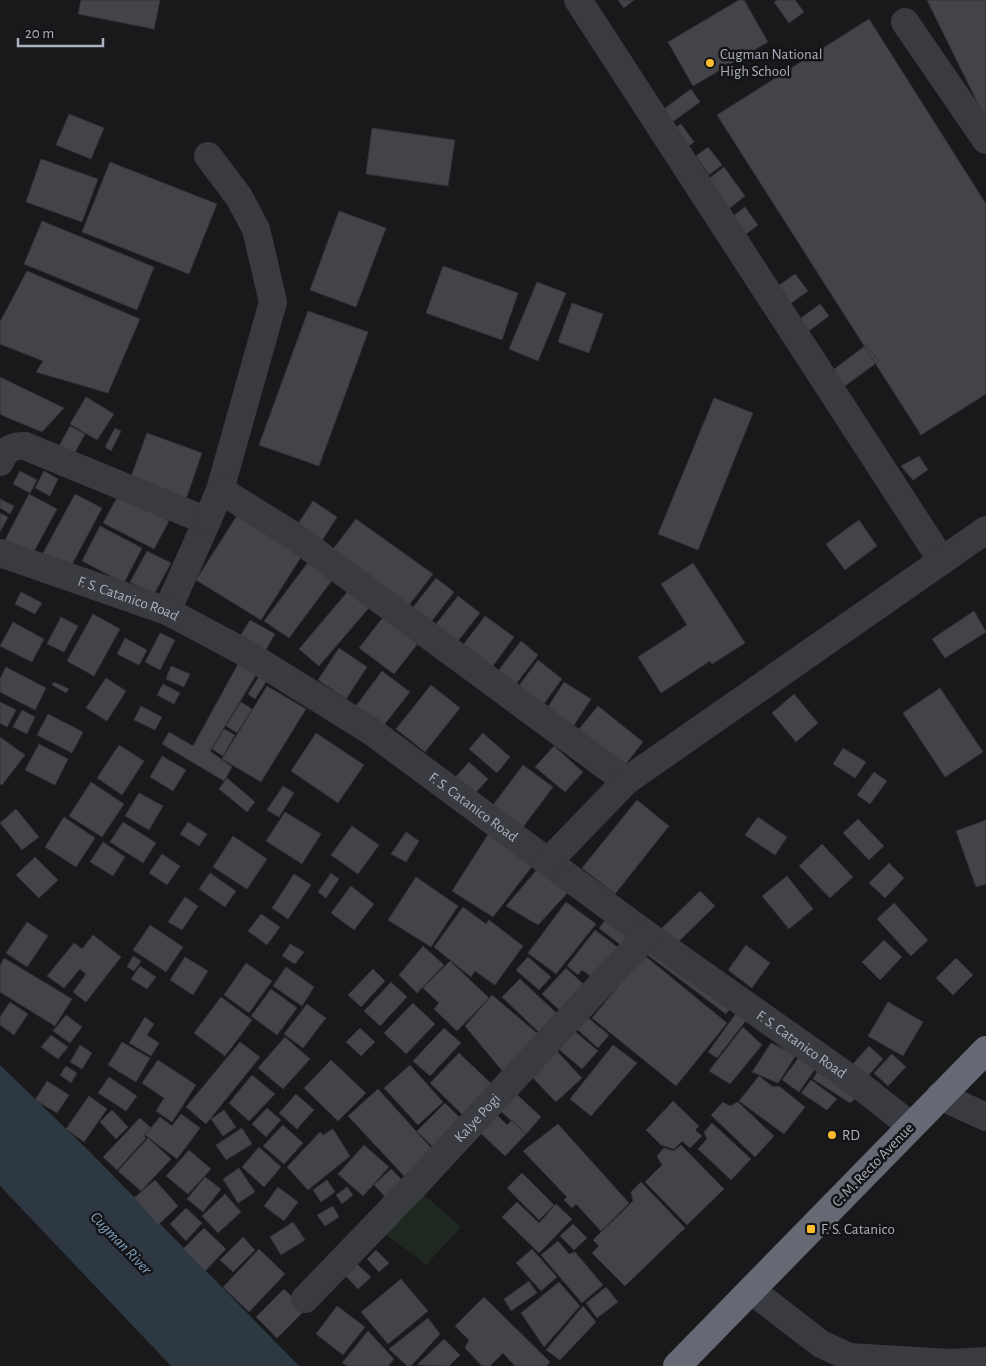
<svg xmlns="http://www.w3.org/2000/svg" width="986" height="1366" font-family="'Alegreya Sans',sans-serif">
  <rect width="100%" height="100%" fill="#19191c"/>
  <path fill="#1e2820" d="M423,1194l38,33 -35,38 -43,-33z"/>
  <path fill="#2d3842" d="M0,1065l91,88 208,213h-128l-171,-180z"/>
  <path fill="#434449" stroke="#333338" d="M81,0h79l-6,29 -76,-15z
    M618,0h16l-10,8z
    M739,0h5l24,42 -75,44 -25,-44z
    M777,0h18l9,12 -15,11 -15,-21z
    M927,0h59v120z
    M869,19l117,185v190l-65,41 -204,-320z
    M691,89l9,13 -33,24 -10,-12z
    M69,114l35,14 -13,31 -35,-14z
    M681,124l13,18 -9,7 -14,-19z
    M372,128l83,12 -7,46 -82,-12z
    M708,147l14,18 -13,10 -13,-19z
    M41,159l57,20 -16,43 -56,-20z
    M110,162l107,42 -28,70 -107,-42z
    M724,167l21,29 -19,15 -22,-29z
    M745,207l13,18 -16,12 -13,-18z
    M339,211l47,17 -30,79 -46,-17z
    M42,221l112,46 -17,43 -113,-46z
    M443,266l75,27 -16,47 -76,-27z
    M27,271l113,48 -32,74 -72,-21 7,-11 -43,-17v-22z
    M795,274l13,17 -21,15 -13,-17z
    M537,282l29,11 -28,68 -29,-12z
    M572,303l31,11 -14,39 -31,-11z
    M820,304l9,12 -23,17 -9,-12z
    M308,311l60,21 -49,134 -60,-21z
    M866,345l13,16 -34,25 -12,-16z
    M0,377l64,31 -22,24 -36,-15 -6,-3z
    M86,397l28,17 -17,26 -27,-16z
    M714,398l39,15 -55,137 -40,-16z
    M70,426l15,8 -11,20 -15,-8z
    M115,428l6,3 -10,20 -6,-4z
    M147,433l55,20 -17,49 -56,-20z
    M919,456l9,14 -15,10 -12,-14z
    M20,471l17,9 -7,13 -17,-9z
    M44,471l14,8 -8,17 -15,-8z
    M29,494l28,15 -25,46 -27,-15z
    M75,494l27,14 -34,64 -27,-15z
    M119,494l50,27 -15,28 -51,-26z
    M0,499l14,7 -4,8 -10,-6z
    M313,501l24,16 -19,30 -24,-17z
    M0,513l8,4 -8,15z
    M238,514l65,40 -42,66 -65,-40z
    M356,519l77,55 -27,35 -76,-56z
    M859,520l18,26 -32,24 -19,-26z
    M100,526l42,22 -18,35 -42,-22z
    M147,551l24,12 -17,31 -24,-12z
    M309,561l24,18 -44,59 -25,-17z
    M693,563l52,80 -33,21 -2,-3 -49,32 -23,-36 49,-32 -26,-41z
    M436,578l18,14 -26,34 -18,-15z
    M354,584l20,18 -55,64 -20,-17z
    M21,592l21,11 -7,11 -20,-10z
    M458,596l22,17 -26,33 -22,-17z
    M974,611l12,21 -41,26 -13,-19z
    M93,614l27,15 -26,47 -27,-15z
    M384,616l35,26 -25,32 -35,-26z
    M485,616l29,21 -24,33 -30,-21z
    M61,617l17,9 -14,26 -17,-8z
    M250,620l25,14 -11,19 -25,-15z
    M13,622l31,17 -12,23 -32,-16z
    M160,633l15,7 -15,30 -15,-8z
    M125,638l22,12 -8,15 -22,-11z
    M521,641l17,14 -25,33 -18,-13z
    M339,648l28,19 -21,32 -28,-19z
    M538,660l24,19 -22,30 -25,-18z
    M238,664l18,11 -46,76 22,16 -8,14 -62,-37 7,-12 24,14z
    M171,666l19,8 -6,13 -18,-8z
    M6,667l40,21 -11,22 -35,-18v-13z
    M382,671l28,21 -30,38 -27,-20z
    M260,675l8,4 -13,20 -7,-5z
    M106,678l20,13 -19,30 -21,-13z
    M54,682l15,7 -3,4 -14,-8z
    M564,682l27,17 -20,31 -27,-17z
    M163,684l17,9 -6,11 -17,-9z
    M431,685l29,23 -35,44 -29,-23z
    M267,686l39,23 -45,73 -39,-23z
    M940,688l43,64 -38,25 -42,-64z
    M794,694l24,29 -22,19 -24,-29z
    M0,702l16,8 -9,17 -7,-4z
    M241,702l11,7 -15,24 -11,-7z
    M141,706l21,11 -7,13 -21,-10z
    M598,706l45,36 -22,28 -46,-36z
    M22,710l13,7 -8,17 -14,-7z
    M48,714l35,18 -11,21 -35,-18z
    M224,729l11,6 -12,21 -11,-7z
    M316,733l48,32 -26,38 -47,-32z
    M483,733l27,24 -13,16 -28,-24z
    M0,737l25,18 -23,30 -2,-1z
    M39,744l29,15 -13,26 -30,-15z
    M119,745l25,16 -22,34 -25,-17z
    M554,746l29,26 -18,20 -30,-25z
    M843,748l23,14 -11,16 -22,-14z
    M162,756l24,14 -13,21 -23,-14z
    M469,762l19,17 -17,19 -19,-17z
    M523,765l30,22 -33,44 -30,-22z
    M874,772l13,9 -17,23 -13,-9z
    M227,778l28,24 -8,10 -28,-23z
    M91,782l33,22 -22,33 -33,-21z
    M283,786l11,7 -15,24 -12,-7z
    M139,793l24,13 -14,24 -24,-14z
    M637,800l32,26 -54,68 -33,-26z
    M16,809l23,28 -17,13 -22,-27z
    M285,812l36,22 -19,30 -36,-23z
    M64,817l31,21 -19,29 -31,-20z
    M758,817l29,20 -12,18 -30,-20z
    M858,819l26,27 -15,14 -26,-27z
    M986,820v64l-10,3 -20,-56z
    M123,822l33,21 -13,20 -33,-21z
    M188,822l19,12 -8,12 -19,-12z
    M352,826l27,19 -21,29 -27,-19z
    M406,832l13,9 -13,21 -15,-8z
    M489,833l44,32 -40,52 -41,-26z
    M233,836l34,23 -20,30 -34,-22z
    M103,842l22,15 -12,19 -23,-14z
    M822,844l31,33 -23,21 -31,-32z
    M162,854l18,12 -13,19 -18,-12z
    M35,857l23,23 -19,18 -23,-23z
    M889,863l15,15 -19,20 -16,-15z
    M540,866l31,23 -33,36 -32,-19z
    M210,873l26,18 -11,16 -26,-18z
    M331,873l8,6 -13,19 -8,-6z
    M294,874l17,11 -23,34 -16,-11z
    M787,876l26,33 -24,20 -27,-33z
    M416,877l42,29 -27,41 -43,-27z
    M351,886l23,18 -20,26 -23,-17z
    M700,891l15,15 -42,41 -15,-15z
    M185,897l13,9 -16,24 -14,-8z
    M566,902l30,22 -40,50 -28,-21z
    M894,903l34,37 -17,16 -34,-37z
    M463,907l23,17 3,-4 34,26 -28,39 -20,-14 -4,6 -37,-30z
    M261,914l19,13 -13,18 -19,-14z
    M609,916l28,22 -10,12 -28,-22z
    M27,922l21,14 -21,31 -21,-14z
    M150,925l33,22 -17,25 -33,-22z
    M595,930l29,22 -24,31 -18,-13 -4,5 -11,-9z
    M93,935l28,22 -35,45 -13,-10 13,-18 -6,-5 -16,19 -17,-12 27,-33 8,6z
    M884,940l18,17 -22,23 -18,-18z
    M653,942l81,61 -8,11 -81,-61z
    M290,944l14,8 -9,12 -13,-8z
    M746,945l24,18 -18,25 -24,-18z
    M423,946l21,19 -27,28 -18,-18z
    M644,955l83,68 -51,63 -84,-68z
    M133,956l8,5 -7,10 -7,-4z
    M185,957l23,14 -15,24 -23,-15z
    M528,957l23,20 -12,13 -23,-20z
    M4,958l68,41 -17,27 -55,-34v-26z
    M956,958l17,17 -20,20 -17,-17z
    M450,961l39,37 -32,33 -23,-22 5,-6 -16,-15z
    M246,963l26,18 -23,32 -25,-18z
    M140,966l16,11 -9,12 -16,-10z
    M286,967l28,20 -12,19 -29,-20z
    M566,968l24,22 -24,26 -24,-22z
    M373,969l12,12 -24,26 -13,-12z
    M520,979l43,40 -18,19 -43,-41z
    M391,982l16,15 -27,29 -16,-15z
    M271,989l26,19 -20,27 -26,-19z
    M492,995l53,45 -36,39 -44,-53z
    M221,997l31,23 -27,36 -31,-23z
    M10,1002l18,12 -14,21 -14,-10v-8z
    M888,1002l35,20 -20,34 -35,-20z
    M413,1003l22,21 -29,30 -22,-21z
    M307,1004l19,14 -23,30 -19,-14z
    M581,1012l28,23 -11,13 -28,-25z
    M737,1012l10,7 -30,39 -9,-6z
    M66,1015l16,12 -12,16 -17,-12z
    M145,1017l9,7 -7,11 12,8 -8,13 -22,-13z
    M743,1027l19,18 -32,39 -21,-13z
    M360,1028l15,14 -14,14 -15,-14z
    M444,1028l17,15 -31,33 -17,-15z
    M572,1029l26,22 -16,18 -26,-22z
    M51,1035l17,12 -10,12 -17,-12z
    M285,1037l25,22 -27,30 -25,-21z
    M122,1042l28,16 -14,24 -28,-17z
    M240,1042l20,15 -54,67 -20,-17z
    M771,1043l25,12 -18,28 -26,-11z
    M80,1045l12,8 -10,16 -12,-7z
    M613,1045l24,18 -46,53 -21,-17z
    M869,1046l14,13 -17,19 -14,-13z
    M553,1047l29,31 -26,24 -29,-30z
    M459,1053l39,37 -29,31 -39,-38z
    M892,1054l14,13 -18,19 -14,-13z
    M799,1057l16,12 -16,23 -17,-12z
    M158,1060l38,25 -24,37 -16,-11 8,-13 -22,-15z
    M331,1060l35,33 -28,28 -34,-33z
    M410,1065l33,37 -25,23 -34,-37z
    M66,1066l11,7 -6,10 -11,-8z
    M819,1069l41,25 -10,9 -37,-24z
    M252,1075l23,19 -26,27 -20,-18z
    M759,1076l14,11 6,-1 26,21 -21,27 -45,-33z
    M109,1077l28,19 -11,15 -28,-18z
    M811,1080l26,19 -10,11 -26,-17z
    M47,1081l22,14 -12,18 -22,-13z
    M510,1088l31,29 -15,17 -31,-28z
    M378,1089l56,62 -29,26 -57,-61z
    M296,1094l18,16 -17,19 -18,-16z
    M89,1096l18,13 -23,33 -18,-13z
    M673,1101l26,25 -4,4 7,6 -12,12 -8,-7 -8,8 -13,-4 -15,-15z
    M723,1102l7,4 8,-4 36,34 -19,21 -44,-42z
    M445,1103l18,18 -28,28 -18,-18z
    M267,1108l14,12 -15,17 -14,-13z
    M112,1110l16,17 -12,12 -16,-17z
    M224,1110l12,17 -13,9 -12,-17z
    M492,1110l15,15 5,-5 14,14 -21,22 -30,-28z
    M181,1114l19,14 -23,31 -32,-24 15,-18 12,9z
    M140,1118l11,10 -7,8 2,2 -29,32 -14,-13z
    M712,1123l39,36 -20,21 -33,-31 9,-10 -3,-7z
    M558,1124l71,79 -28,28 -25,-27 -4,4 -8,-8 3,-3 -44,-46z
    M283,1125l20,18 -19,21 -21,-18z
    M242,1128l10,16 -26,16 -10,-15z
    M333,1129l17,27 -42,34 -21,-23 33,-35 3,3z
    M148,1138l23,21 -30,32 -23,-20z
    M364,1145l25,22 -26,29 -25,-22z
    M681,1145l43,44 -37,36 -42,-43 17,-17 -5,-9 7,-8 10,3z
    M259,1147l22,20 -17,20 -22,-20z
    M189,1150l22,19 -23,25 -22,-18z
    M239,1168l16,24 -17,11 -15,-24z
    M391,1169l14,14 -17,17 -14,-15z
    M522,1173l32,32 -15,15 -32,-32z
    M205,1177l16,12 -18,23 -16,-13z
    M155,1180l23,26 -20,19 -24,-27z
    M327,1180l8,12 -14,10 -8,-12z
    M641,1182l44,46 -60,58 -33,-33 7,-7 -6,-6 40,-39 -2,-9z
    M278,1187l20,15 -14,19 -20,-15z
    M347,1187l6,8 -11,9 -6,-9z
    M225,1194l16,18 -23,21 -16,-17z
    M517,1202l22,21 17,-19 16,15 -33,34 -37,-36z
    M333,1206l6,11 -14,9 -8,-11z
    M186,1208l16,15 -16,18 -16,-17z
    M293,1222l12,18 -24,15 -11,-18z
    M573,1224l14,14 -13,12 -14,-14z
    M204,1228l22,21 -21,22 -22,-22z
    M243,1237l12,13 -22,22 -13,-12z
    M558,1241l11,13 6,-2 28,33 -21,18 -41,-48z
    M259,1249l26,25 -36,38 -26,-25z
    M532,1249l25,28 -16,14 -25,-28z
    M376,1250l13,13 -10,9 -12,-13z
    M355,1262l16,15 -13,12 -15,-16z
    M401,1279l27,32 -40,33 -27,-32z
    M529,1281l8,12 -26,18 -7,-12z
    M559,1282l21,24 -36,41 -23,-34z
    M606,1287l12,15 -21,16 -11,-15z
    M284,1289l21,21 -28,28 -21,-21z
    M484,1297l66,65 -4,4h-31l-12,-13 -13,13h-8l-17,-18 4,-8 -14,-14z
    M337,1306l28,21 -22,28 -27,-21z
    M583,1306l13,16 -36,38 -14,-10z
    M428,1318l12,16 -29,32h-4l-18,-17z
    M368,1331l26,28 -6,7h-40l-6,-3z
    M444,1339l16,16 -11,11 -32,-1z"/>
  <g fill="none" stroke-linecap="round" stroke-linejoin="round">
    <g stroke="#3a3b41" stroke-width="28">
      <path d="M578,0l364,561"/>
      <path d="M905,22l81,118"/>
      <path d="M208,156l31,41 17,32 17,73 -53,188"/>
      <path d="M0,462c5,-12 12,-17 25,-16l182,75 -40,90"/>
      <path d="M207,521l13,-31 71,44 335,247"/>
      <path id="s1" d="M0,553l167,58 77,41 127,79 276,204 211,149 53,42"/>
      <path d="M548,862l78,-81 360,-251"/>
      <path d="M940,1096l46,21"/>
      <path d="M751,1290l70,54 28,13 102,6 35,-2"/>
      <path id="s2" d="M305,1299l108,-112 234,-252"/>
    </g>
    <path stroke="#656973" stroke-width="28" d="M677,1366l309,-316"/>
  </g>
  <g fill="#ffbb2e" stroke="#141417" stroke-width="2">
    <circle cx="710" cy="63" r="5"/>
    <circle cx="832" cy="1135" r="5"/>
    <rect x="806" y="1224" width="10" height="10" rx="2.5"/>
  </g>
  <g text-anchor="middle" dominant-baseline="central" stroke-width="5" stroke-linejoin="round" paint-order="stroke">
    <g font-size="15" fill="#aab0bd" stroke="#141417" text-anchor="start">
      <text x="720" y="54">Cugman National<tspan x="720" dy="17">High School</tspan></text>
      <text x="842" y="1135">RD</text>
      <text x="821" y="1229">F. S. Catanico</text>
    </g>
    <g font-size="15" fill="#aab0bd" stroke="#141417">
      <text stroke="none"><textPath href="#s1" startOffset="136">F. S. Catanico Road</textPath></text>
      <text stroke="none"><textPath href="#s1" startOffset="541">F. S. Catanico Road</textPath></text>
      <text stroke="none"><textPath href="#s1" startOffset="946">F. S. Catanico Road</textPath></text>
      <text stroke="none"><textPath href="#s2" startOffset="250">Kalye Pogi</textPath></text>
      <text transform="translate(873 1165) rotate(-46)">C. M. Recto Avenue</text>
    </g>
    <g font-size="16" font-style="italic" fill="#7e9ebb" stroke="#141417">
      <text transform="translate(121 1243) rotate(46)">Cugman River</text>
    </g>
  </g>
  <path d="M18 38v8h85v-8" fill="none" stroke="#aab0bd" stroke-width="2.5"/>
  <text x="25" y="38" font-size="15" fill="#aab0bd" stroke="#141417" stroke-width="4" paint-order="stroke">20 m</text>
</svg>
